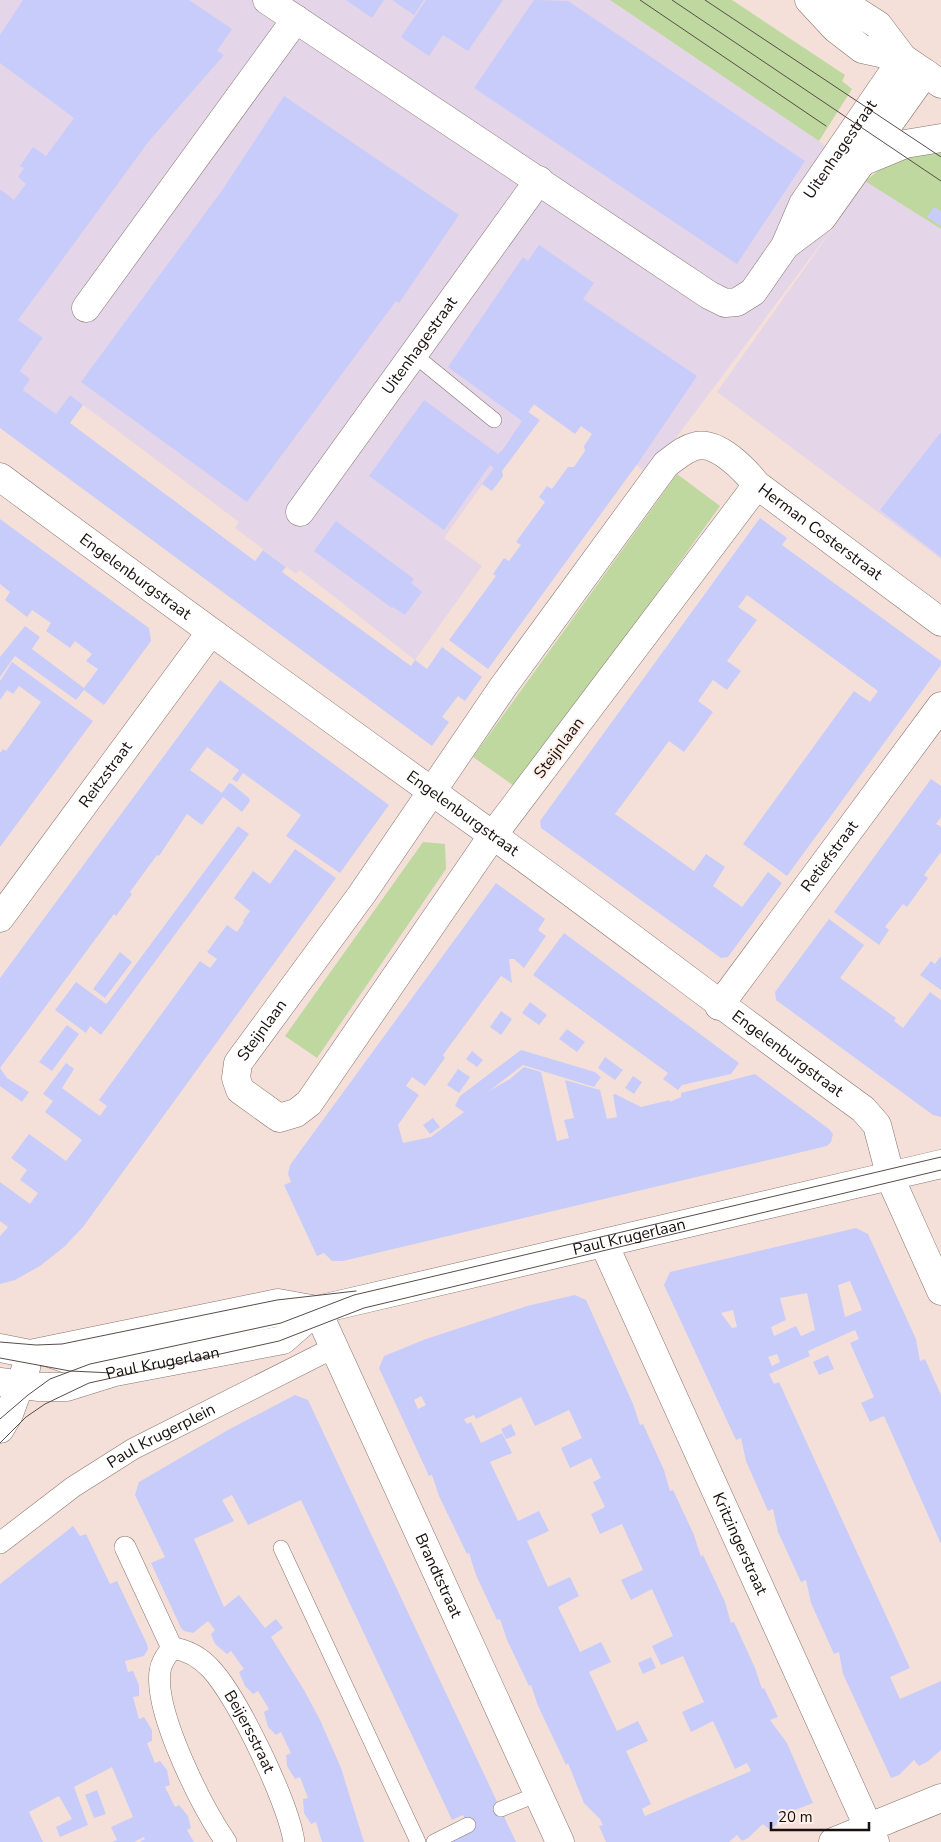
<svg xmlns="http://www.w3.org/2000/svg" width="941" height="1842" font-family="'Nunito Sans',sans-serif">
  <rect width="100%" height="100%" fill="#f4e0d9"/>
  <path fill="#e4d5e8" d="M0,0h610l209,141 48,41 74,47v330l-224,-167 129,-182 -197,264 -68,-48 -6,8 -41,-29 -36,49 -4,14 -50,70 38,28 -67,94 -115,-90 -4,4 -61,-46 4,-6 -169,-127 -14,19 -33,-24 7,-11 -10,-8 23,-32 -25,-19 -18,-102 14,-18 -14,-11z"/>
  <path fill="#bed8a0" d="M610,0h122l113,75 -3,6 10,8 -33,52z
    M941,148v81l-76,-48 29,-22z
    M677,474l43,32 -203,282 -44,-31z
    M423,842l22,2 1,25 -129,189 -32,-22z"/>
  <path fill="#c8ccfa" fill-rule="evenodd" d="M23,0h166l43,29 -15,22 7,4 -75,86 -131,179 25,18 -23,33 10,8 -7,11 33,24 14,-19 13,10 -13,18 185,138 8,-11 23,17 -4,5 129,94 4,-6 12,9 15,-22 40,30 -17,24 -7,-5 -16,21 7,5 -17,24 -432,-318v-239l14,11 12,-16 -8,-7 6,-9 -4,-2 13,-19 13,9 28,-38 -74,-55v-28z
    M346,0h38l-12,18z
    M392,0h32l-10,15z
    M426,0h77l-35,51 -25,-16 -14,21 -28,-19z
    M534,0l34,1 237,160 -68,103 -263,-176z
    M284,96l175,119 -60,88 -3,-2 -149,201 -166,-120 142,-193z
    M934,207l7,4v15l-14,-9z
    M539,245l55,38 -11,16 114,77 -59,87 -150,206 -39,-29 47,-64 -3,-2 11,-16 5,3 12,-16 -5,-3 29,-40 -6,-5 8,-11 5,3 16,-22h6l11,-16 -1,-5 8,-12 -11,-8 -6,8 -41,-30 -6,8 12,8 -38,51 1,5 -5,7 -6,8 -10,-7 12,-16 -4,-3 -46,65 -75,-54 55,-76 74,54 4,-4 20,-29 -74,-54 75,-110 5,4z
    M941,432v125l-61,-47z
    M760,518l27,20 -5,7 159,116v4l-154,211 -44,-32 111,-153 16,11 8,-11 -131,-96 -9,12 19,13 -30,41 14,10 -14,19 -14,-10 -15,21 15,11 -29,40 -15,-11 -54,73 79,57 12,-17 19,13 -12,19 29,21 26,-35 14,11 -54,74 -7,1 -180,-130 -1,-7z
    M0,519l149,109 2,13 -47,64 -20,-15 -8,10 -61,-44 -15,21v-20l25,-31 15,11 -8,12 52,39 14,-19 -12,-8 6,-7 -17,-13 -5,7 -24,-17 5,-8 -19,-13 -5,7 -22,-17 5,-8 -10,-8z
    M336,521l78,58 -3,4 11,9 -17,23 -12,-8 -1,1 -78,-57z
    M12,662l81,59 -93,126v-94l3,-4 3,2 35,-49 -22,-16 -6,8 -6,-4 -7,10v-19z
    M220,680l169,125 -49,68 -54,-37 15,-21 -58,-42 -6,9 -5,-3 7,-9 -32,-23 -17,23 32,23 7,-10 3,1 17,14 1,3 -8,11 -19,-15 -21,28 -15,-11 -28,42 -2,-1 -27,37 2,2 -16,22 -2,-2 -114,154 7,10 22,14 -7,10 -22,-16v-108z
    M931,779l10,7v31l-5,7 5,3v25l-17,23 4,3 -21,29 -4,-3 -18,23 4,3 -10,15 -45,-33z
    M238,826l11,8 -148,201 -11,-9 -4,7 -31,-23 21,-28 30,22 2,-2z
    M295,849l41,29 -253,349 -19,20 -24,19 -25,14 -15,4v-48l8,-9 -8,-6v-39l30,22 8,-11 -18,-13 7,-10 -16,-12 18,-24 37,27 16,-21 -37,-28 8,-11 -10,-7 23,-31 8,6 -12,19 38,28 7,-10 -8,-6 101,-139 10,7 7,-9 -10,-7 20,-27 10,7 7,-10 -1,-1 7,-10 -16,-13 19,-27 17,13z
    M496,883l49,36 -7,11 8,6 -22,32 -10,-9h-5l3,24 -11,-7 -58,79 2,3 -20,28 -13,-9 -6,9 13,9 -21,30 5,18 28,-6 33,-25 -9,-6 5,-10 61,-46 74,22 6,5 -7,10 -71,-22 -34,26 21,-12 14,-12 17,5 16,69 12,-3 -5,-18 10,-2 -9,-38 35,10 7,29 10,-2 -4,-22 2,-1 26,13 29,-7v2l11,-5v-4l74,-19 74,55 4,5 -2,8 -4,4 -484,115h-11l-8,-8 -7,3 -33,-71 7,-3 -3,-8 2,-9z
    M829,919l35,26 -24,33 56,40 -2,3 9,7 27,-36 11,8v117l-8,-2 -157,-115 -1,-8z
    M564,933l175,130 -8,11 -49,11 -4,5 -15,-11 5,-6 -135,-98z
    M120,952l12,10 -27,36 -12,-9z
    M941,956v34l-21,-15 11,-14 4,3z
    M530,1002l17,13 -8,10 -17,-12z
    M501,1011l11,8 -11,16 -11,-8z
    M67,1025l12,9 -27,37 -13,-9z
    M567,1029l18,13 -8,10 -18,-13z
    M472,1051l11,9 -6,7 -11,-8z
    M605,1057l18,13 -8,10 -17,-12z
    M458,1069l12,8 -11,16 -12,-8z
    M633,1076l9,6 -8,12 -9,-6z
    M433,1118l7,9 -10,7 -7,-9z
    M856,1228l12,6 48,105 4,22 5,-2 16,36v149l-57,-128 -14,6 -9,-19 13,-6 -24,-54 9,-4 -4,-9 -47,21 2,5 -41,18 5,10 5,-2 131,286 -20,9 10,22 41,-18v69l-14,12 -8,4 -5,-6 -15,15 -8,3 -48,-104 -4,-22 -5,2 -23,-51 -5,-23 -5,2 -23,-50 -5,-23 -5,2 -22,-50 -5,-23 -5,2 -72,-155 6,-13zM850,1281l12,29 -17,7 -7,-32zM807,1293l8,37 -14,6 -5,-10 -22,10 -3,-9 15,-7 -6,-22zM733,1310l4,17 -5,1 -11,-15zM777,1354l3,8 -8,4 -4,-9z
    M575,1295l11,5 47,104 7,21 3,-1 21,46 6,21 3,-1 21,45 7,22 2,-2 22,47 6,21 3,-1 21,46 7,21 2,-1 14,29 -8,3 17,23 26,60 -23,9 -15,14 -6,3 -6,-5 -15,14 -6,3 -5,-6 -8,7h-123l-7,-16 4,-1 -3,-6 -16,-16 -16,-40 -2,2 -28,-59 -7,-21 -2,1 -22,-46 -7,-21 -3,1 -21,-45 -7,-22 -2,1 -28,-58 -7,-21 -3,1 -50,-108 5,-12 42,-17 101,-33zM421,1396l5,9 -8,4 -4,-9zM521,1397l14,29 34,-16 13,28 -21,10 9,20 21,-10 10,20 -8,4 12,25 -14,7 9,20 22,-10 21,46 -22,10 10,20 21,-11 21,47 -21,10 9,19 22,-9 21,46 -22,10 9,20 22,-11 22,48 12,-6 4,8 -106,45 -3,-7 9,-5 -25,-53 22,-10 -10,-20 -21,10 -28,-59 22,-10 -10,-20 -21,10 -22,-45 21,-11 -9,-19 -22,10 -21,-46 22,-10 -10,-20 -21,10 -9,-19 -19,-40 22,-9 -10,-20 -21,10 -10,-21 -4,2 -3,-5 10,-4 2,4z
    M828,1355l6,14 -15,6 -6,-13z
    M295,1395l13,5 208,442h-65l20,-10 -8,-17 -11,5 -151,-320 -53,25 -16,-30 -10,5 12,21 -40,18 30,68 15,-12 26,33 11,-9 7,9 -12,9 33,53 16,30 21,48 23,74h-42l-6,-20 -5,2 -7,-11 -1,-14 5,-1 -8,-21 -5,2 -8,-13 -1,-11 5,-2 -10,-21 -5,3 -8,-8 -4,-15 5,-3 -11,-18 -5,3 -8,-8 -6,-14 5,-3 -13,-18 -4,3 -12,-10 -4,-10 4,-4 -7,-9 -15,12 -9,-2 -3,-3 -30,-65 14,-6 -30,-62 4,-13 89,-52z
    M511,1424l5,11 -10,4 -5,-10z
    M73,1526l7,10 6,-2 24,50 7,-3 30,63 1,5 -4,7 -19,5 3,11 5,-1 6,14v11l-6,1 6,22 5,-2 8,13v11l-5,2 8,20 5,-2 7,9 3,15 -5,2 10,20 4,-2 9,11 3,12 -4,2 7,12h-55l6,-3 -1,-2 -10,5h-22l5,-2 -6,-13 22,-10 -21,-50 -38,20 14,38 -28,12 -4,-10 16,-8 -13,-23 -30,16 14,30h-43v-258z
    M651,1657l5,11 -13,6 -5,-11z
    M97,1790l9,24 -12,4 -9,-23z"/>
  <g fill="none" stroke-linecap="round" stroke-linejoin="round">
    <g stroke="#86746d" stroke-width="16">
      <path id="service" d="M413,354l81,66
        M38,1356l26,9 241,-52
        M281,1548l137,294
        M501,1809l37,-15
        M434,1842l34,-17"/>
    </g>
    <g stroke="#86746d" stroke-width="22">
      <g id="pedestrian">
        <path id="s1" d="M0,1543l73,-56 60,-38 200,-101"/>
        <path d="M125,1547l47,101"/>
        <path id="s2" d="M226,1842c-24,-35 -72,-129 -66,-171 1,-9 7,-16 12,-23 16,2 28,9 39,21 27,29 78,135 83,173"/>
      </g>
    </g>
    <g stroke="#86746d" stroke-width="29">
      <g id="minor">
        <path id="s3" d="M267,0l442,295 16,8 12,-1 16,-10 32,-46 18,-42 100,-146"/>
        <path d="M864,161l41,-17 36,-6"/>
        <path d="M786,245l36,-27 103,-145"/>
        <path d="M86,308l210,-289"/>
        <path id="s4" d="M0,477c163,121 327,239 491,357 125,90 247,185 372,275l14,16 15,57 49,109"/>
        <path id="s5" d="M757,485l-264,350 -184,268 -13,10 -17,5 -39,-28 -4,-12 2,-15 124,-169 141,-207 163,-223c10,-7 18,-15 30,-18 22,-5 49,24 61,39l184,137"/>
        <path id="s6" d="M300,512l239,-332"/>
        <path id="s7" d="M0,918l210,-285"/>
        <path id="s8" d="M719,1006l222,-300"/>
        <path id="s9" d="M604,1244l271,598"/>
        <path id="s10" d="M317,1310l243,532"/>
        <path id="s11" d="M0,1348l30,6 248,-51 39,7 624,-146"/>
        <path id="s12" d="M0,1382l39,5h28l48,-15 168,-32 34,-30"/>
        <path d="M0,1429l9,-15 17,-46"/>
        <path d="M833,1842l108,-44"/>
      </g>
    </g>
    <g stroke="#86746d" stroke-width="29">
      <path id="tertiary" d="M809,0l27,29 26,20 41,9
        M839,0l39,25 25,33 38,26"/>
    </g>
    <use href="#service" stroke="#fff" stroke-width="15"/>
    <use href="#pedestrian" stroke="#fff" stroke-width="21"/>
    <use href="#minor" stroke="#fff" stroke-width="28"/>
    <use href="#tertiary" stroke="#fff" stroke-width="28"/>
    <path stroke="#584d4a" stroke-width="1" d="M640,0l186,126
      M672,0l269,181
      M705,0l236,157
      M0,1342l36,3 26,-1 215,-44 79,-9
      M0,1358l70,13 43,2
      M0,1419l28,-24 22,-16 40,-15 191,-41 73,-28 587,-138
      M0,1443l26,-26 19,-13 44,-21 190,-42 85,-33 577,-138"/>
  </g>
  <g text-anchor="middle" dominant-baseline="central" stroke-width="4" stroke-linejoin="round" paint-order="stroke">
    <g font-size="16" fill="#17100e" stroke="#feefe8">
      <text stroke="none"><textPath href="#s3" startOffset="748">Uitenhagestraat</textPath></text>
      <text stroke="none"><textPath href="#s6" startOffset="205">Uitenhagestraat</textPath></text>
      <text stroke="none"><textPath href="#s5" startOffset="1799">Herman Costerstraat</textPath></text>
      <text stroke="none"><textPath href="#s4" startOffset="168">Engelenburgstraat</textPath></text>
      <text transform="translate(559 748) rotate(-53)">Steijnlaan</text>
      <text stroke="none"><textPath href="#s7" startOffset="178">Reitzstraat</textPath></text>
      <text stroke="none"><textPath href="#s4" startOffset="572">Engelenburgstraat</textPath></text>
      <text stroke="none"><textPath href="#s8" startOffset="186">Retiefstraat</textPath></text>
      <text stroke="none"><textPath href="#s5" startOffset="914">Steijnlaan</textPath></text>
      <text stroke="none"><textPath href="#s4" startOffset="976">Engelenburgstraat</textPath></text>
      <text stroke="none"><textPath href="#s11" startOffset="644">Paul Krugerlaan</textPath></text>
      <text stroke="none"><textPath href="#s12" startOffset="166">Paul Krugerlaan</textPath></text>
      <text stroke="none"><textPath href="#s1" startOffset="194">Paul Krugerplein</textPath></text>
      <text stroke="none"><textPath href="#s9" startOffset="329">Kritzingerstraat</textPath></text>
      <text stroke="none"><textPath href="#s10" startOffset="292">Brandtstraat</textPath></text>
      <text stroke="none"><textPath href="#s2" startOffset="331">Beijersstraat</textPath></text>
    </g>
  </g>
  <path d="M771 1822v8h98v-8" fill="none" stroke="#17100e" stroke-width="2.5"/>
  <text x="778" y="1822" font-size="15" fill="#17100e" stroke="#feefe8" stroke-width="4" paint-order="stroke">20 m</text>
</svg>
